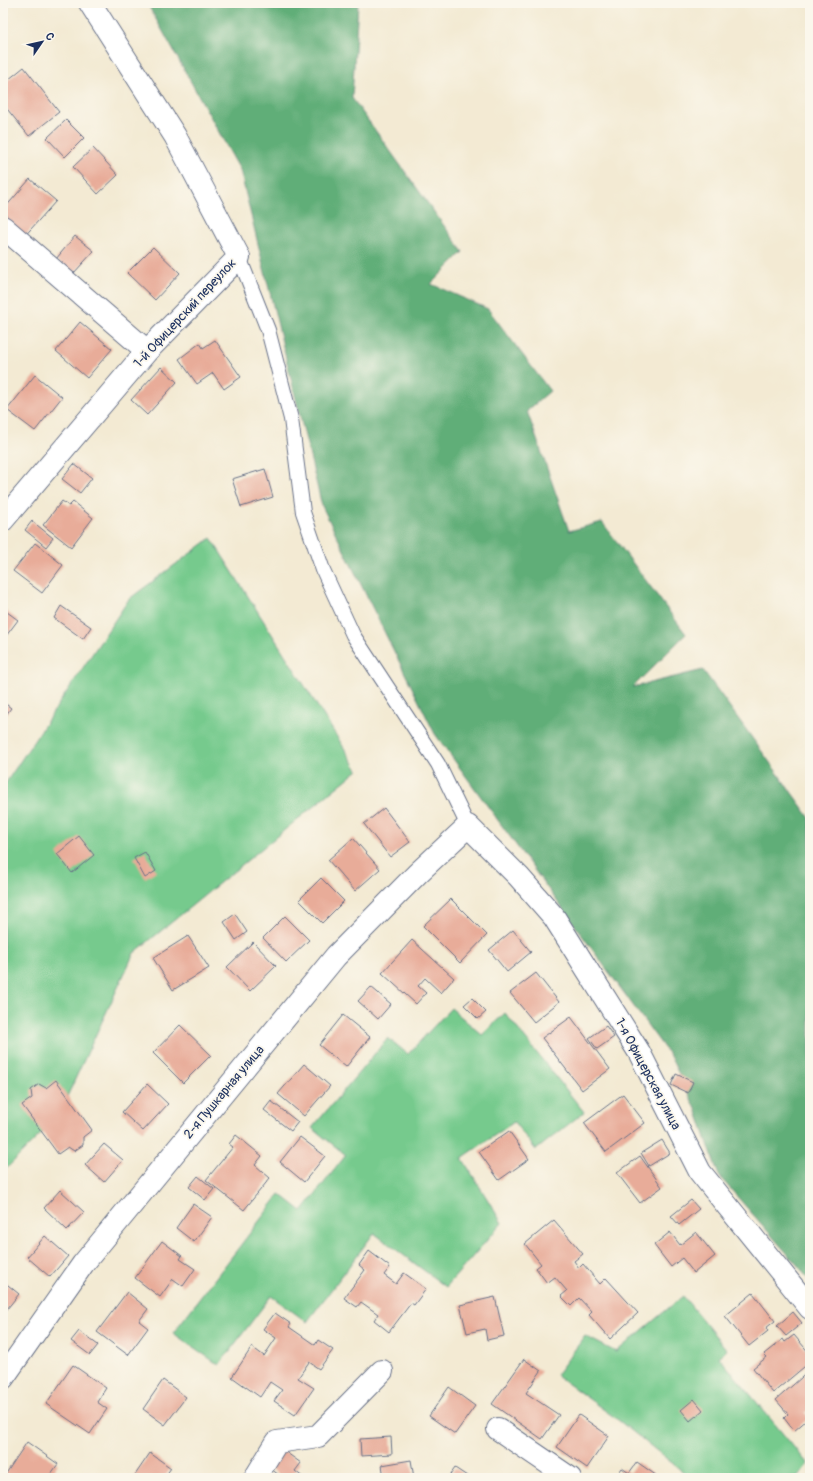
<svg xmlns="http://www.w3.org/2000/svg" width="813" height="1481" font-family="Pangolin,sans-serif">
  <rect width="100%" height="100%" fill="#fbf7ec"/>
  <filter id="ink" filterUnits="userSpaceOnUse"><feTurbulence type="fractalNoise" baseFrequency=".025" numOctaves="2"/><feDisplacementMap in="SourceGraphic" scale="8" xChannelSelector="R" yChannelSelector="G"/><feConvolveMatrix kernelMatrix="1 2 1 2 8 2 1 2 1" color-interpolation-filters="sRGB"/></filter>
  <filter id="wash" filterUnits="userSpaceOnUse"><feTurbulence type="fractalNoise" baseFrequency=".012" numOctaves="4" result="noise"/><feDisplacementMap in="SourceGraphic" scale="16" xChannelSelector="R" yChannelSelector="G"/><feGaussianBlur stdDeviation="0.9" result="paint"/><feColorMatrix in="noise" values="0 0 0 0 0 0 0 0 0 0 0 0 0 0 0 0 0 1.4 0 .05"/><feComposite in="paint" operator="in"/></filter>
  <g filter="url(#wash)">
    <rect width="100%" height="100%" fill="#f3ead3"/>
    <path fill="#76ca8d" stroke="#487c76" d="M211,538l147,232 -224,183 -77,165 -54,54v-385l126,-188z
      M451,1008l31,27 23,-22 79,99 -48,38 -22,-28 -52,36 40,65 -56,64 -72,-54 -67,89 -36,-26 -52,69 -46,-32 107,-139 22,17 44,-56 -34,-27 76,-90 20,16z
      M683,1296l44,54 -8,7 89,107 -11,14h-106l-73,-58 -62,-45 29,-39 31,16z"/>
    <path fill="#60ae78" stroke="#3e6e6b" d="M147,3h211l-6,95 111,154 -32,32 57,25 62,82 -23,20 42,120 33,-9 84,112 -53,53 70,-17 107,148v464l-10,-14 -81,-92 -23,-67 -26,-53 -235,-322 -113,-228 -82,-336z"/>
    <g id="blocks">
      <path fill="#e8ac99" d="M24,67l35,45 -30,24 -26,-32v-20z
        M66,120l18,18 -19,19 -18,-19z
        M93,148l25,27 -20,19 -25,-27z
        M30,179l26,22 -34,38 -19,-18v-11z
        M75,236l19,15 -21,23 -17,-15z
        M153,247l27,26 -25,27 -28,-27z
        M80,322l32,27 -25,29 -31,-27z
        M215,340l26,37 -17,12 -11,-16 -16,11 -18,-25 21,-16 3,5z
        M161,367l16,15 -30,33 -16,-15z
        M35,375l27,22 -27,34 -28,-21z
        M74,464l18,14 -12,15 -18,-14z
        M265,469l8,28 -32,10 -9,-28z
        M62,501l7,5 4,-4 20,16 -22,29 -28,-22z
        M32,521l21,17 -7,9 -21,-17z
        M35,543l28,22 -21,28 -29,-22z
        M61,606l30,21 -8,12 -29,-21z
        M3,609l15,11 -15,20z
        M3,702l8,6 -8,11z
        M384,808l26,34 -20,15 -26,-33z
        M79,836l15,19 -22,18 -15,-19z
        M353,838l27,31 -25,22 -27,-31z
        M145,852l11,19 -11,7 -11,-20z
        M321,878l23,23 -22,22 -23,-23z
        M451,899l36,36 -27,28 -37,-37z
        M235,914l12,18 -11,8 -12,-18z
        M285,916l24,24 -23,22 -23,-24z
        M513,930l18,22 -24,20 -18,-22z
        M188,936l21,32 -36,22 -20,-32z
        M412,940l42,38 -13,15 -16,-15 -7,8 8,7 -10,11 -34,-31z
        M253,942l23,24 -26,25 -23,-24z
        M536,973l23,29 -25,20 -24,-29z
        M371,987l20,17 -13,15 -20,-18z
        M472,998l14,14 -8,7 -14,-14z
        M343,1015l27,22 -24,30 -27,-22z
        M571,1017l39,52 -28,21 -40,-52z
        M180,1025l31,30 -28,28 -30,-30z
        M606,1026l8,11 -17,12 -8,-11z
        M304,1064l26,22 -26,30 -26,-22z
        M676,1074l17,8 -5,11 -17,-8z
        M56,1080l36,50 -9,7v8l-9,6 -6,-4 -10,7 -36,-49 10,-7 -1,-8 8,-6 7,4z
        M147,1084l21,20 -25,27 -21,-19z
        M623,1094l22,29 -39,29 -22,-29z
        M271,1101l27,21 -7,9 -27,-21z
        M509,1131l20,28 -30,21 -20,-28z
        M236,1135l26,21 -7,9 15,13 -26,32 -38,-30 27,-33 -4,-3z
        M300,1137l25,19 -21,26 -24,-20z
        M662,1140l8,13 -21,13 -8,-13z
        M104,1144l19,16 -19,22 -19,-17z
        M640,1156l22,31 -22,16 -23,-30z
        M198,1176l16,13 -9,11 -16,-13z
        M60,1190l24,22 -17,18 -23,-22z
        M691,1200l8,9 -20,16 -8,-9z
        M193,1204l19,13 -18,25 -18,-14z
        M554,1220l29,34 -9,7 5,7 4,-4 17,20 6,-6 32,35 -28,26 -21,-24 3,-3 -13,-14 -8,8 -10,-10 6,-5 -12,-14 -8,6 -11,-15 5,-4 -16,-20z
        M670,1232l10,13 16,-13 19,24 -21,17 -12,-15 -11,9 -17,-22z
        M45,1236l23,20 -18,21 -23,-20z
        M162,1241l20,15 -2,3 15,10 -12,17 -10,-7 -13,18 -25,-19z
        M369,1251l21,16 -6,8 12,9 8,-11 22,16 -12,16 -3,-2 -22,29 -15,-12 4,-6 -17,-12 -4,5 -13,-9 21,-28 -6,-5z
        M3,1281l16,13 -16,20z
        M127,1292l21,17 -9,12 9,7 -20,27 -31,-23z
        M753,1293l22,28 -9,7 2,3 -19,15 -24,-30z
        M495,1297l9,39 -17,4 -2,-11 -18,4 -7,-28z
        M793,1312l9,11 -16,13 -9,-10z
        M275,1313l16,11 -2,3 26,18 3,-5 15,10 -14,19 -10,-7 -11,16 16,10 -19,27 -21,-14 8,-11 -12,-8 -10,15 -28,-20 20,-30 12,9 12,-18 -13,-9z
        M79,1331l19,14 -8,10 -19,-14z
        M794,1335l16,19v8l-37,31 -20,-25 14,-11 -3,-3 19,-15 2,3z
        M524,1359l17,12 -15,22 33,22 -17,24 -50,-35z
        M73,1365l33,23 -9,14 10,7 -17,25 -44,-30z
        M810,1370v38l-5,5 4,5 -15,13 -10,-13 4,-4 -12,-14z
        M163,1380l23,17 -21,28 -22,-16z
        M449,1387l26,19 -20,28 -26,-18z
        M694,1399l9,11 -13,11 -9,-11z
        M579,1415l30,21 -22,32 -30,-21z
        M391,1437l1,17 -31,2 -1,-17z
        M27,1442l31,22 -10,14h-45z
        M280,1448l21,15 -6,8 9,7h-21l-16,-12z
        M150,1453l21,15 -7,10h-31z
        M411,1460l3,18h-30l-2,-13z
        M637,1462l23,16h-45l7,-10 7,5z
        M455,1468l15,10h-22z"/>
    </g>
  </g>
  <g filter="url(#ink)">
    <use href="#blocks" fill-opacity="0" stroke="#677087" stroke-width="1"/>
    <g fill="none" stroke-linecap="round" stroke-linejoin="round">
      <g stroke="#677087" stroke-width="16">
        <path id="service" d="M239,257l29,73 23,89 12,93 20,58 30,65 85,129 30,62"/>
      </g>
      <g stroke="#677087" stroke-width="24">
        <path id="minor" d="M3,227l144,124
          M3,520l144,-169 92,-94 -64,-121 -85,-133
          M3,1378l80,-114 253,-308 82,-83 50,-47 51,51 35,40 85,135 61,120 110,136
          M498,1429l72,49
          M255,1478l22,-36 41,-6 64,-65"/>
      </g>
      <use href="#service" stroke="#fff" stroke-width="14"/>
      <use href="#minor" stroke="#fff" stroke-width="22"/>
    </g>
  </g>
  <g text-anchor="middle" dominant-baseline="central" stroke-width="3.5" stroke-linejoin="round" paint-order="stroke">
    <g font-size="13" fill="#1b2f5e" stroke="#fbf7ec">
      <text transform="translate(185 313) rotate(-47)">1-й Офицерский переулок</text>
      <text transform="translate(648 1074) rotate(62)">1-я Офицерская улица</text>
      <text transform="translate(224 1092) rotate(-50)">2-я Пушкарная улица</text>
    </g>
  </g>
  <rect width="813" height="1481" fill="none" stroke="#fbf7ec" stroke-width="16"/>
  <g transform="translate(42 42) rotate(56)" stroke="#fbf7ec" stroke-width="3" paint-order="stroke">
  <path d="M0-3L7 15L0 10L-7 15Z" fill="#1b2f5e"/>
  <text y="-6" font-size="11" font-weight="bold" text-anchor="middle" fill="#1b2f5e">С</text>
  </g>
</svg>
